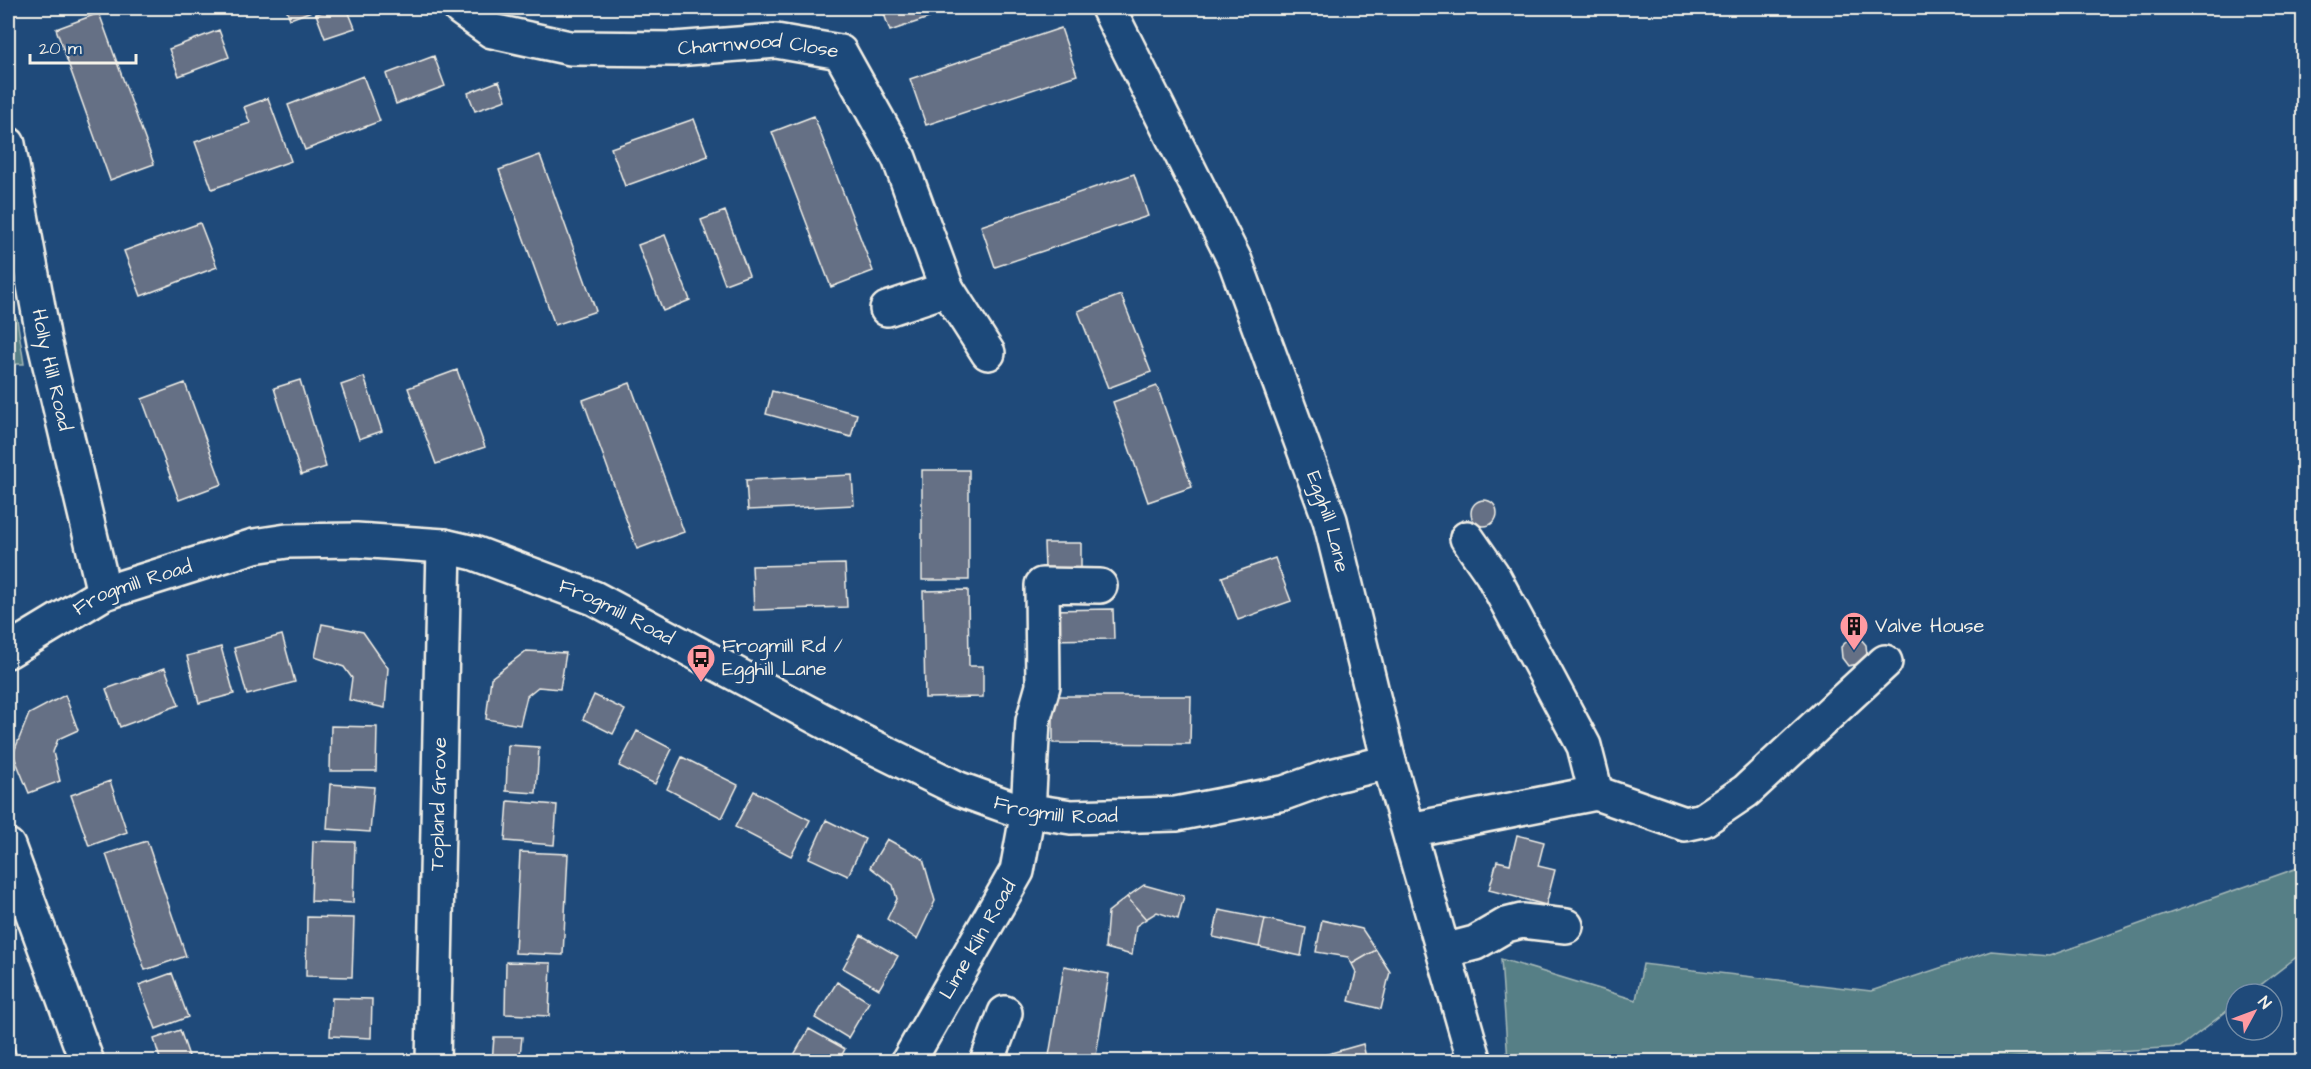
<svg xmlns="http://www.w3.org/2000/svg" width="2311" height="1069" font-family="'Architects Daughter',sans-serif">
  <rect width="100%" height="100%" fill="#1f4a7a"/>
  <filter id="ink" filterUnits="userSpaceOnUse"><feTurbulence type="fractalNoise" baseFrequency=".0167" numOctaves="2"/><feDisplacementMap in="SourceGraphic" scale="12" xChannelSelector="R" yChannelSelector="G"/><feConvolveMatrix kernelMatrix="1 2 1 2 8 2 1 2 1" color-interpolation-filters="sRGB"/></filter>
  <g filter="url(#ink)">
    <path fill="#567f86" stroke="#a5b8b7" stroke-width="1.5" d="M8,308l9,11 7,45h-16z
      M2303,866v86l-54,42h-13v10l-56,43 -236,15 -436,-1 -7,-102 135,41 7,-36 228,27 120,-40 58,5z"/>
    <path fill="#656f85" stroke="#f4f1e8" stroke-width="1.5" d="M286,8h34l-30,11z
      M335,8h12l8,20 -30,10 -9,-24z
      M882,8h76l-68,23z
      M99,13l55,151 -44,16 -54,-151z
      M1061,28l16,47 -151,50 -16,-46z
      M219,30l10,27 -50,19 -10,-27z
      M434,56l11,30 -49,18 -10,-30z
      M363,76l17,45 -75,29 -17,-45z
      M499,81l7,19 -31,11 -7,-18z
      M268,98l23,63 -79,28 -17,-47 55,-19 -6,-16z
      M814,116l59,155 -42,16 -59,-155z
      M694,119l14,37 -83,30 -14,-38z
      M540,155l56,156 -41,14 -56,-155z
      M1134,174l14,42 -153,51 -14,-41z
      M725,211l24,64 -24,9 -24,-64z
      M200,223l17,44 -76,29 -17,-45z
      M665,235l25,65 -27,11 -25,-66z
      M1121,295l30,77 -43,16 -30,-77z
      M457,370l28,77 -49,17 -28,-76z
      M364,377l18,54 -23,8 -18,-54z
      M300,380l26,87 -25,8 -27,-87z
      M185,383l37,101 -43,16 -37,-101z
      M630,383l54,149 -47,17 -54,-149z
      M1157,386l35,101 -44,15 -35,-100z
      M772,391l85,23 -6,23 -85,-23z
      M922,470h47v110h-47z
      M852,475l2,30 -106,5 -2,-30z
      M1471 513a13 13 0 1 1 26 0a13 13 0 1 1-26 0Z
      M1044,543h37v26h-36z
      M1275,558l16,43 -53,19 -16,-43z
      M845,564l2,43 -93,3 -2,-44z
      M968,590l1,76h14v31l-58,1 -2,-107z
      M1113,609l1,30 -67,1v-30z
      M322,624l41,8 25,36 -3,40 -36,-8 3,-22 -8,-11 -29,-10z
      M282,635l13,47 -48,13 -13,-47z
      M1850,638h10l6,7 1,10 -9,9 -10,2 -6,-8 -1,-11z
      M221,647l13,47 -35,9 -12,-47z
      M526,651l40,2 -6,36 -22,-2 -11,9 -7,29 -34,-6 5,-41z
      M165,668l14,37 -59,22 -14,-38z
      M65,695l13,35 -20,9 -5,13 7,29 -31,12 -16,-39 16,-40z
      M594,695l31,15 -12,24 -30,-15z
      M1053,696h138l-1,48 -137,-1z
      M331,726l46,1 -1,44h-46z
      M637,731l35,18 -17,35 -36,-18z
      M508,745l31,2 -3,46 -30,-2z
      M682,757l56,28 -16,33 -55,-29z
      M110,781l17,51 -38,14 -18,-51z
      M330,784l44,3 -4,45 -43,-3z
      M754,791l56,29 -19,36 -56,-29z
      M508,801l49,4 -3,40 -49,-4z
      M826,820l39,19 -17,37 -39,-18z
      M1517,835l27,7 -6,24 17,4 -9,35 -57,-15 8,-29 13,3z
      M887,839l36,20 12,42 -18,38 -30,-20 10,-20 -4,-14 -23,-18z
      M147,841l39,115 -41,14 -39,-116z
      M313,841l42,1 -2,61 -42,-2z
      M520,852l48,2 -5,101 -48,-2z
      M1144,885l40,11 -6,23 -21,-7 -11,7 -19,-22z
      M1127,897l19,22 -10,7 -4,29 -27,-7 3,-36z
      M1219,910l46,9 -6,28 -46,-10z
      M307,917l47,1 -2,59 -46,-1z
      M1265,919l41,9 -5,28 -42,-9z
      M1322,920l40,9 14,21 -24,14 -4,-7 -32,-5z
      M861,935l37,21 -19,33 -36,-21z
      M1376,950l14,22 -9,37 -32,-8 7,-29 -4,-8z
      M506,962l45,1 -2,53 -44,-2z
      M1064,966l45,8 -14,88h-47z
      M172,973l16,44 -32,12 -17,-44z
      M837,982l32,20 -21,36 -33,-20z
      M332,998l40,1 -1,39 -41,-2z
      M809,1029l36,20 -7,13h-48z
      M180,1030l11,32h-30l-7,-23z
      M8,1031l11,31h-11z
      M494,1037h28l-2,18 5,7h-33z
      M1363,1044l4,18h-41l-2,-7z"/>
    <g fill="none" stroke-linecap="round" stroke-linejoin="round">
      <g stroke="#f4f1e8" stroke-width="38">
        <g id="minor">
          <path id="s1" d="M460,8l32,23 78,17 105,1 101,-8 64,11 59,106 48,131"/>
          <path id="s2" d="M1108,8l127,253 95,259 59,242 86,300"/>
          <path id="s3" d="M8,144l36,196 60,253"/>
          <path d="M887,309l60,-20 41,64"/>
          <path d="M1467,538l25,36 92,172 12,47"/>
          <path id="s4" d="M8,651l96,-58 150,-47 33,-5 69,-1 88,6 30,7 120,45 267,143 98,48 53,19 59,9 105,-3 108,-21 47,-17 58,-14"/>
          <path d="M1410,830l186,-37 89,31 18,-4 43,-29 139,-129"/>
          <path d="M8,846l79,216"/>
          <path d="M1444,951l31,-8 31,-18 16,-4 44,5"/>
          <path id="s5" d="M433,1062l11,-516"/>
          <path id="s6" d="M908,1062l109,-191 11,-60 5,-90 10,-35 -1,-101 58,1"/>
          <path d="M987,1062l18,-49"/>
        </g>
      </g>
      <use href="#minor" stroke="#1f4a7a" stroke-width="33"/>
    </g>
  </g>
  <defs>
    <g id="building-pin" transform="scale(1.5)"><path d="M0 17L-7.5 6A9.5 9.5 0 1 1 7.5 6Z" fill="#ff9aa2" stroke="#1f4a7a"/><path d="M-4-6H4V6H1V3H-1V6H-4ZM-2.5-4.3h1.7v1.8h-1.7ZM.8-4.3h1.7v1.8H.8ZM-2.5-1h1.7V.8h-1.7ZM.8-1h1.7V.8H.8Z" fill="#111"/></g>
    <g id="bus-pin" transform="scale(1.5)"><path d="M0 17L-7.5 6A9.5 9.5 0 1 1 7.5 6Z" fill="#ff9aa2" stroke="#1f4a7a"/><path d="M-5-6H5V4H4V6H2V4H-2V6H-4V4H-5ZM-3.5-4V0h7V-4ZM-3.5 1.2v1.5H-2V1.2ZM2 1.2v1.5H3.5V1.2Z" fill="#111"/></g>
  </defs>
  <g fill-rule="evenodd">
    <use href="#building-pin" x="1854" y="626"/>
    <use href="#bus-pin" x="701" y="658"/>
  </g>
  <g text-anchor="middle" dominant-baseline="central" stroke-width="6" stroke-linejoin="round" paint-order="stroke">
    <g font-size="20" fill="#f4f1e8" stroke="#1f4a7a">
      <text stroke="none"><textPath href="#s1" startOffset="308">Charnwood Close</textPath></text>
      <text stroke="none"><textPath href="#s3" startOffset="230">Holly Hill Road</textPath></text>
      <text stroke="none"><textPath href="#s2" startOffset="560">Egghill Lane</textPath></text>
      <text stroke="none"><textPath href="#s4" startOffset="141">Frogmill Road</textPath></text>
      <text stroke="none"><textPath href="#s4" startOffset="645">Frogmill Road</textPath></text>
      <text stroke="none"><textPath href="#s5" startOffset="258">Topland Grove</textPath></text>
      <text stroke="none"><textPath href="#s4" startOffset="1131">Frogmill Road</textPath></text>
      <text stroke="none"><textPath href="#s6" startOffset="141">Lime Kiln Road</textPath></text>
    </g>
    <g font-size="20" fill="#f4f1e8" stroke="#1f4a7a" text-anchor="start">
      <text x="1875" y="626">Valve House</text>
      <text x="722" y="646">Frogmill Rd /<tspan x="722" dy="23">Egghill Lane</tspan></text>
    </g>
  </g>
  <rect width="2311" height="1069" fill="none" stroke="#1f4a7a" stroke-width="30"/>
  <rect x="15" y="15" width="2281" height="1039" fill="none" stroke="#f4f1e8" stroke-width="2" filter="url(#ink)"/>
  <g transform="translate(2254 1012) rotate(49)"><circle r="28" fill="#1f4a7a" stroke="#748da6" stroke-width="1.5"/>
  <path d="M0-4.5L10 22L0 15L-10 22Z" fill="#ff9aa2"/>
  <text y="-9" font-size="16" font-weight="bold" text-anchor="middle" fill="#f4f1e8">N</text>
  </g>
  <path d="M30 54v9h106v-9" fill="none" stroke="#f4f1e8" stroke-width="3"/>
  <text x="39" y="54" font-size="18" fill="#f4f1e8" stroke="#1f4a7a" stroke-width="4.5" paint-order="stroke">20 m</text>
</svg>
